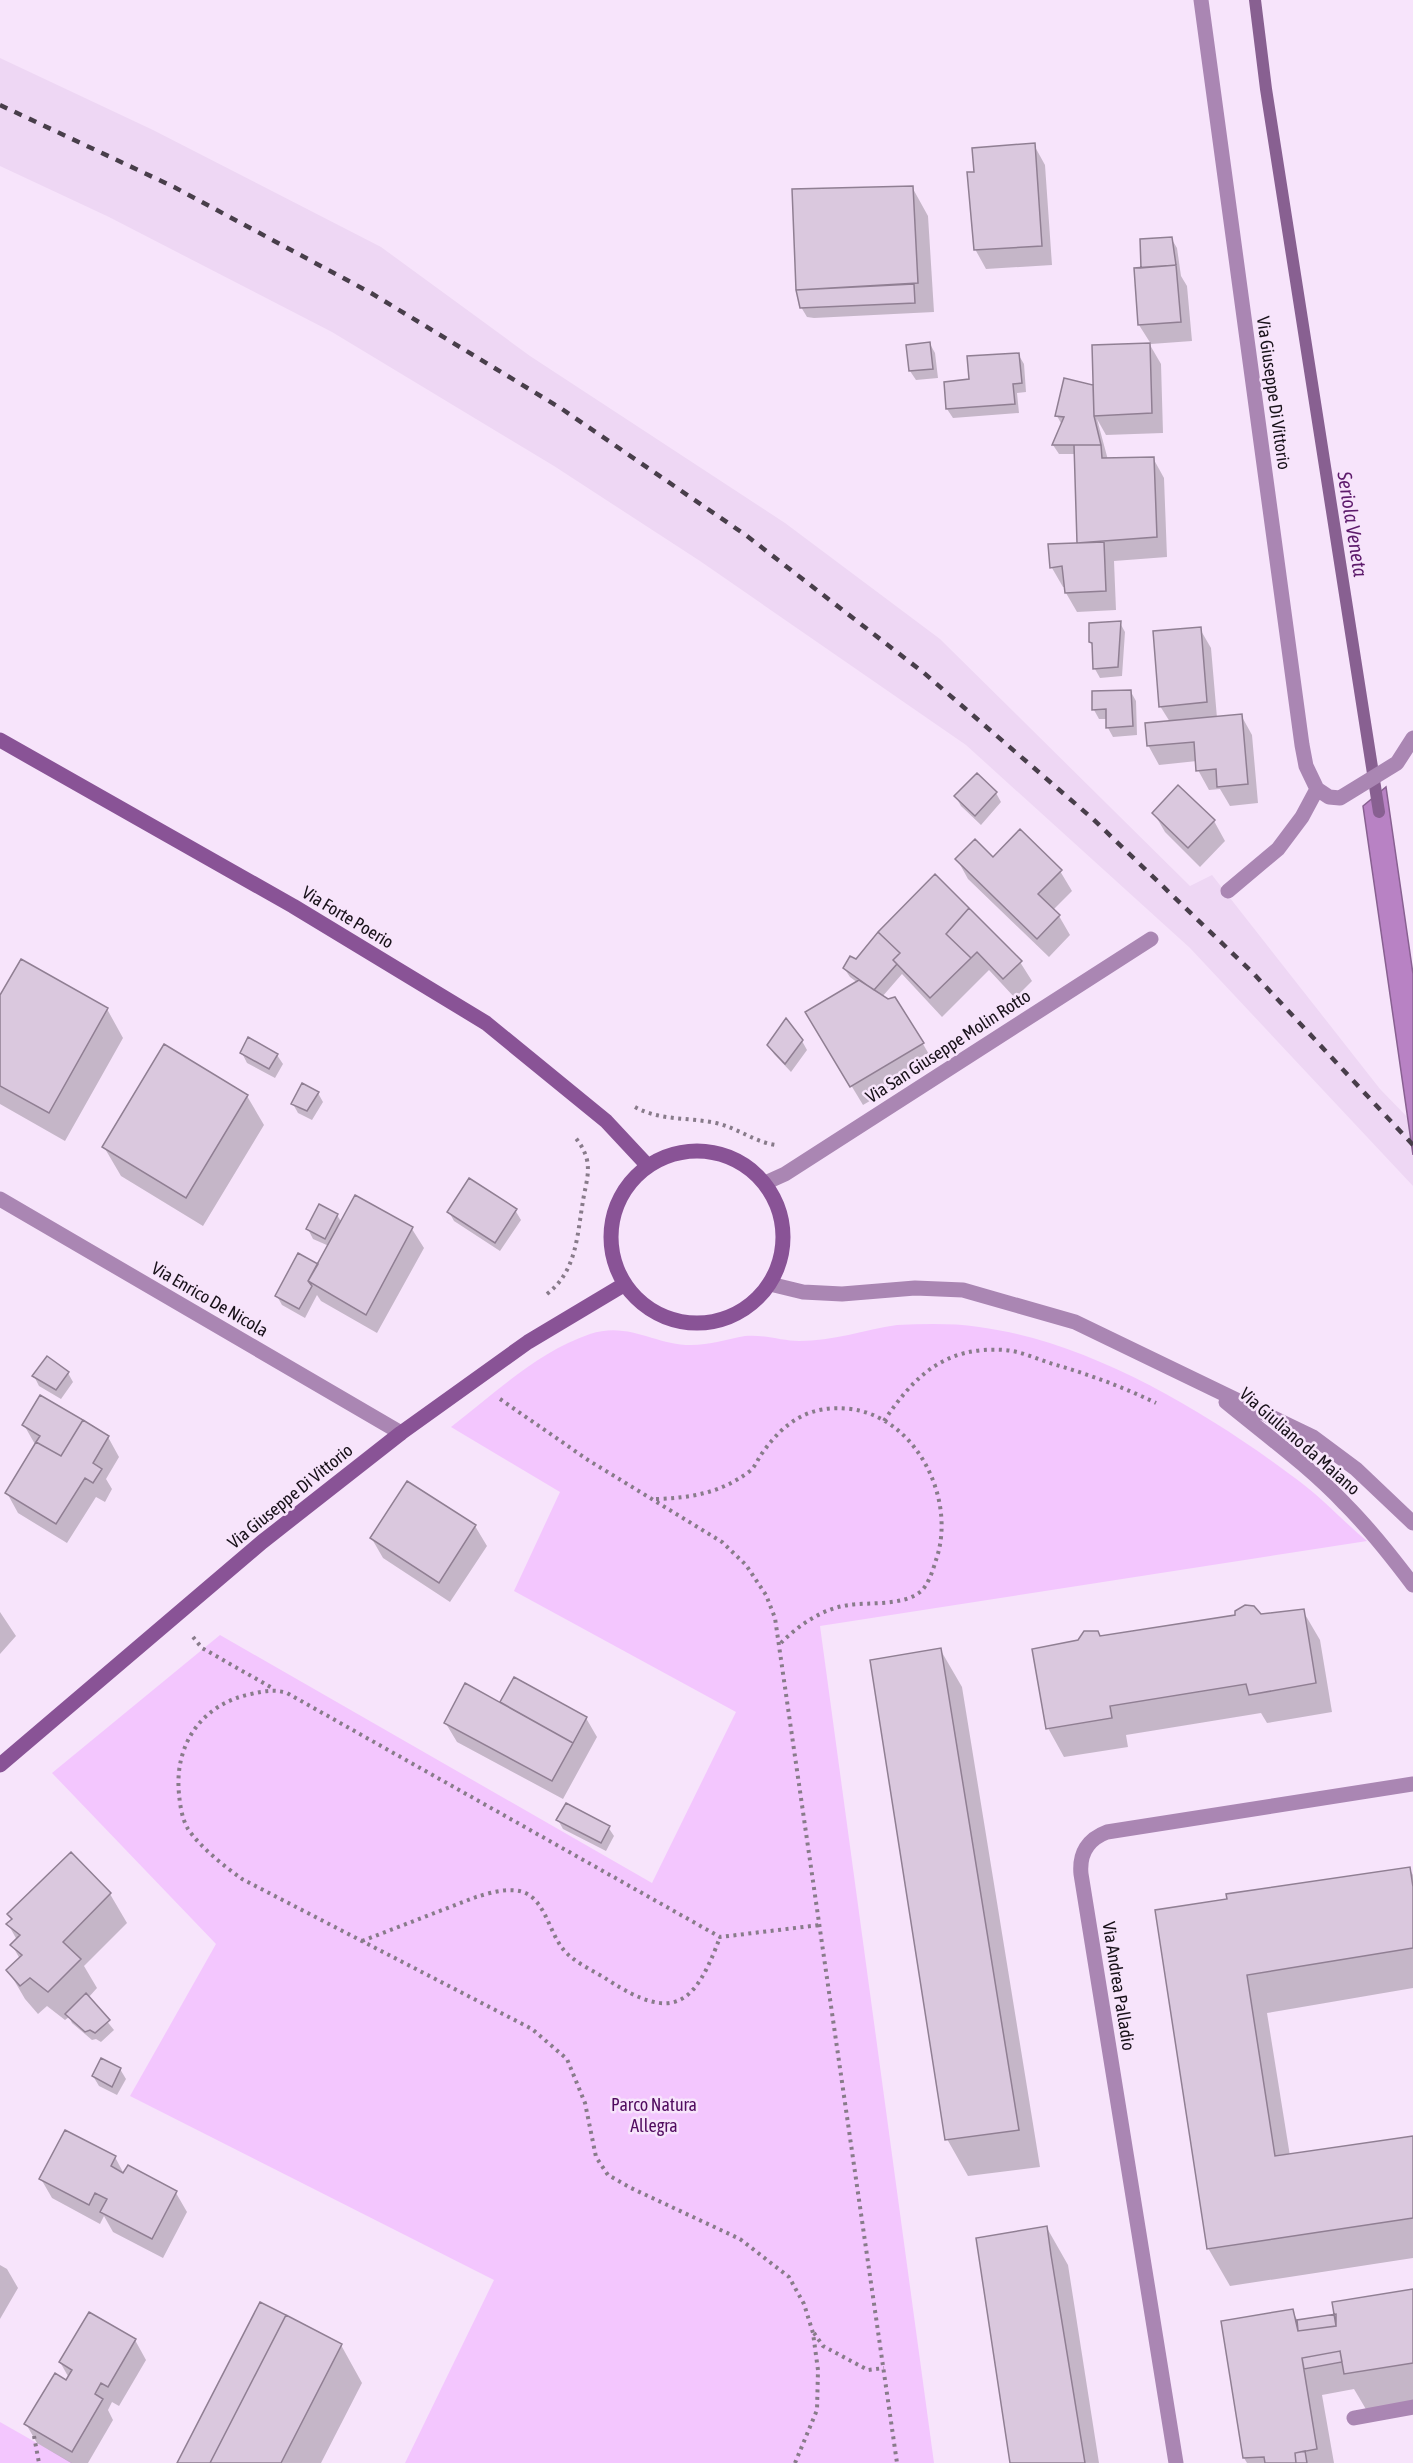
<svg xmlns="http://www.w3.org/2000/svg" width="1413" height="2463" font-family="'Asap Condensed',sans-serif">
  <rect width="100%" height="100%" fill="#f7e4fb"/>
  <path fill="#eed7f4" d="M0,58l153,72 228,117 149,109 255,167 155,116 250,247 22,-11 168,214 33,34v63l-223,-238 -224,-203 -266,-184 -146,-95 -222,-134 -223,-115 -109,-51z"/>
  <path fill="#f3c6fe" d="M897,1325c27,-1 55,-2 82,2 113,15 231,87 320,154 24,18 45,41 68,60l-547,85 114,837h-529l89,-183 -364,-184 86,-152 -164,-171 168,-138 432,248 84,-171 -222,-121 46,-99 -109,-65c43,-33 86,-75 139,-93 38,-13 65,11 101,11 19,0 36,-6 54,-9 17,-2 37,5 54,5 34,0 65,-11 98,-16z
    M0,2422l72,41h-72z"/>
  <path fill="#b882c4" stroke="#886091" stroke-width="1.5" d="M1386,787l27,187v181l-50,-349z"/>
  <path fill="#0003" d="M1034,145l11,20 7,100 -66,4 -11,-20z
    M912,187l16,29 6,96 -120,6 -7,-1 -6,-10 -4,-17z
    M1171,238l6,10 4,28 6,10 5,55 -41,3 -12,-19 4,-56z
    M930,344l5,9 3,25 -22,2 -6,-9z
    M1150,345l11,19 2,69 -57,2 -9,-16 11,41 45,-2 11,20 3,79 -53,4 2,49 -39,2 -11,-19v-6h-3l-11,-19 -2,-23 28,-1 -2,-90h-17l-6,-9 9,-20 -5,-9 8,-36 29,7z
    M1018,354l6,10 2,28 -9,1 2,20 -66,5 -6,-9 23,-28z
    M1120,623l5,9 -3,44 -22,2 -5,-9 -1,-21 -4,-6z
    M1200,629l11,19 6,70 24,-3 11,20 6,68 -28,3 -10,-17 -11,1 -11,-20 -1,-9 -38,4 -11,-20 22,-23 -10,-16z
    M1093,692h38l5,9 1,34 -24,2 -5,-9v-9h-9l-5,-9z
    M996,793l5,9 -20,23 -20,-19 -5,-9z
    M1154,813l60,8 11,20 -25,26 -35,-35z
    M957,859h36l67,12 12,20 -19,19 6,6 11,19 -21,22 -81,-78z
    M935,876l85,86 12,19 -17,17 -26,-28 -47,47 -40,-43 -20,23 41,47 11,19 -71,42 -44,-73 39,-49 -8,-6 -6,-9 12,-7z
    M0,998l107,11 16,29 -58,103 -65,-37z
    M802,1041l5,9 -16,22 -17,-18 -6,-9z
    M164,1046l83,50 17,29 -61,101 -82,-50 -17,-29z
    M242,1053l35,2 6,9 -8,14 -28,-15z
    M318,1093l5,9 -11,18 -14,-7 -5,-9z
    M356,1197l56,32 12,19 -47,85 -56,-32 -4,-6 -12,23 -23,-13 -5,-9 41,-30 11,-20 -16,-7 -5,-10 29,-14 5,8z
    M515,1210l6,10 -21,31 -46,-30 -5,-9z
    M68,1373l5,9 -12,17 -22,-13 -5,-10z
    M24,1425l84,12 11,20 -13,22 6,10 -7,13 -9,-5 -29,46 -49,-30 -11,-20 29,-47z
    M408,1483l67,43 12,20 -37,56 -67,-44 -11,-19z
    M1303,1611l17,29 12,72 -65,11 -6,-10 -135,22 2,12 -64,10 -16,-29 52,-91 136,-21z
    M0,1612l16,24 -16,18z
    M940,1649l22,38 78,480 -72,9 -21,-37z
    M514,1679l72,39 11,19 -34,62 -106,-57 -12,-20 56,-18z
    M558,1820l50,7 6,9 -8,15 -43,-22z
    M1409,1868l4,7v113l-146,25 23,143 123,-18v120l-183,28 -22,-38 21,-348z
    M110,1894l17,29 -43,43 13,22 -9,10 26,32 -13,12 -5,-3 -4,1 -20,-17 -3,-6 -4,3 -18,-14 -9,8 -13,-15 -17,-29 12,-11 -8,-14 5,-5 -9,-16 5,-3 -4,-7z
    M120,2069l6,10 -9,16 -18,-9 -6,-10z
    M115,2157l9,17 52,19 11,19 -24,46 -50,-26 -9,-16 -4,8 -48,-26 -11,-19z
    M1047,2228l21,37 31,198h-87z
    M0,2265l7,4 11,19 -18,31z
    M1413,2290v114l-46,7 -13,-22 -32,6 12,68h-87l-3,-5 48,-147 6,10 38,-6z
    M135,2340l11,20 -27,46 -7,-4 -4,8 5,10 -25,43h-17l-34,-20 -11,-19 41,-42 2,-4 -9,-16z
    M341,2345l21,38 -41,80h-142z"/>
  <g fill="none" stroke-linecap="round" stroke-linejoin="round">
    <path stroke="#886091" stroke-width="12" d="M1255,0l11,89 113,723"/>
  </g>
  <path fill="#dac8de" stroke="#907f93" stroke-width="1.5" d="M1035,143l7,103 -68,4 -7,-78h7l-2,-24z
    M913,186l5,97 -122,7 -4,-101z
    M1172,237l4,28 -35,3 -1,-29z
    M1176,265l5,57 -43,3 -4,-57z
    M914,284l1,19 -115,5 -4,-18z
    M930,342l3,27 -24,2 -3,-26z
    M1150,343l2,70 -58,3 -2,-71z
    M1019,353l3,30 -9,1 2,20 -69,5 -2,-27 25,-3 -2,-23z
    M1064,378l29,7 1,31 7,29h-49l12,-28 -9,-1z
    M1074,445h27l1,13 52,-1 3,80 -80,6z
    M1104,542l2,49 -41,2 -3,-27 -12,2 -2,-24z
    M1121,621l-3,46 -25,2 -1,-26 -3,-1v-19z
    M1201,627l6,75 -48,5 -6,-76z
    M1131,690l2,36 -27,2v-19l-14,1v-19z
    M1242,714l6,70 -31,3 -1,-18 -20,2 -2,-29 -47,4 -2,-23z
    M977,773l20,19 -22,24 -21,-20z
    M1178,785l37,35 -27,28 -36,-35z
    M1020,829l42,41 -24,24 22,21 -23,24 -82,-80 20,-20 18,18z
    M935,874l34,34 -23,26 25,24 -41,40 -37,-38 7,-7 -22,-21z
    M969,908l53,53 -19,18 -26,-27 -6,6 -25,-24z
    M878,932l22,21 -7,7 4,4 -23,26 -31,-22 7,-12 6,3z
    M21,959l87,49 -59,105 -49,-27v-91z
    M859,980l29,19 7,-2 29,46 -74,44 -45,-75z
    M786,1018l17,22 -18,24 -18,-19z
    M248,1037l30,17 -9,15 -29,-16z
    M164,1044l84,51 -62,103 -84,-51z
    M302,1083l17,9 -12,19 -16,-7z
    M469,1178l48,31 -22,34 -48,-31z
    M355,1195l58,32 -47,88 -58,-34z
    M319,1204l19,10 -13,25 -19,-10z
    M298,1253l20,11 -10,17 4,5 -13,23 -24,-13z
    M47,1356l22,16 -13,18 -24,-14z
    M40,1395l43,25 -22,36 -25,-14 4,-6 -18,-11z
    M83,1420l26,16 -16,27 9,6 -9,14 -8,-5 -29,46 -51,-31 31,-51 25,14z
    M407,1481l69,44 -37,58 -69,-45z
    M1245,1605l9,1 7,8 43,-5 12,74 -67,12 -3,-11 -136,22 2,12 -66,11 -14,-80 46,-9 6,-9h14l2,5 135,-21v-4z
    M941,1648l78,482 -74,10 -75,-480z
    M514,1677l73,40 -14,26 -73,-41z
    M465,1683l108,60 -21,38 -108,-58z
    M566,1803l44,23 -9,17 -45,-23z
    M71,1852l40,41 -48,49 18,17 -33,33 -18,-14 -10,8 -14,-16 16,-15 -12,-10 10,-10 -14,-11 6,-5 -5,-5z
    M1410,1867l3,20v61l-166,27 28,181 138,-20v82l-206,31 -52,-339 72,-11 -1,-5z
    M86,1993l24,27 -15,13 -5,-3 -5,2 -20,-18z
    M101,2058l20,10 -9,19 -20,-11z
    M65,2130l51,26 -5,10 12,7 5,-8 49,26 -25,48 -52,-27 7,-13 -12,-6 -6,12 -50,-26z
    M1047,2226l4,29 34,208h-75l-34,-225z
    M1413,2289v74l-69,11 -4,-23 -38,7 15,91 -22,4 1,10h-31l-1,-6 -21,1 -22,-137 72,-12 5,22 38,-5 -4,-24z
    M260,2302l26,13 -76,148h-33z
    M89,2312l47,27 -28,48 -7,-4 -6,11 8,5 -31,53 -48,-28 31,-51 11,7 6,-10 -13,-8z
    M1336,2314v12l-38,5 -1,-11z
    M286,2315l56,29 -61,119h-71z
    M1340,2351l2,11 -38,7 -2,-11z
    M1305,2451l2,12h-11l-1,-10z"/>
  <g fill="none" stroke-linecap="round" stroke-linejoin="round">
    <path stroke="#887b8a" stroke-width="4" stroke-dasharray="3 4.5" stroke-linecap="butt" d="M635,1107c25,14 53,10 81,16 22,5 38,19 60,22
      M547,1294c30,-23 30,-59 36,-93 2,-14 7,-27 4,-41 -2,-9 -7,-17 -13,-24
      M500,1399l88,61 134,82 24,23 20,30 9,23 122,845
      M884,1421c30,-45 61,-75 120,-71 17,1 33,9 49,14 35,10 70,23 103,39
      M656,1499c35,-1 65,-6 94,-28 6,-5 8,-13 13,-19 22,-31 48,-48 88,-43 66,9 106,91 85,151 -3,10 -8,26 -16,32 -18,14 -50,10 -71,13 -26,3 -52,21 -70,40
      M193,1637l9,11 72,41
      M362,1941l114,-44c17,-5 42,-13 57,1 14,13 18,36 30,51 10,13 31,22 45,31 66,43 87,25 112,-43
      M814,2333l9,13 45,24 16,-2
      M34,2436l5,27
      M795,2463l22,-53 1,-40 -5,-37 -9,-29 -15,-27 -49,-38 -109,-51 -23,-13 -12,-18 -11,-54 -18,-44 -35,-30 -290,-150c-18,-13 -42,-32 -54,-50 -6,-10 -8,-24 -9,-35 -5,-50 23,-90 72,-100 13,-3 23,-5 36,-1l433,244 100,-12"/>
    <path stroke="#aa86b3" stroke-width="15" d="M1354,2418l59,-11"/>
    <path stroke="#aa86b3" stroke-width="15" d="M1201,0l101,745 4,21 11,23
      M1228,891l50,-42 24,-32 15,-28 12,8 11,1 57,-35 16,-25
      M765,1183l20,-9 366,-235
      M0,1199l401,234
      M770,1284l33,8 39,2 73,-6 48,2 112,32 238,115 43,32 57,54
      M1226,1402c40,33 83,64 119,102 25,25 47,53 68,81
      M1176,2463l-95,-589c-2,-21 7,-35 26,-42l306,-48"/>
    <path stroke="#895396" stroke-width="15" d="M0,740l293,166 193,117 120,98 42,45
      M611 1237a86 86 0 1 1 172 0a86 86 0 1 1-172 0Z
      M0,1765l262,-223 139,-109 127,-91 97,-58"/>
    <path stroke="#483e4a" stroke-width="4.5" stroke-dasharray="8 8" stroke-linecap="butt" d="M0,105l174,82 197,106 191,116 185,127 177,137 169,146 161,155 159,171"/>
  </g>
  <g text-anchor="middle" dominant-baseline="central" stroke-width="5" stroke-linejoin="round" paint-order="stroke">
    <g font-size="18" fill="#181119" stroke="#f7e4fb">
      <text transform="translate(1274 393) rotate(82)">Via Giuseppe Di Vittorio</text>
      <text transform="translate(348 917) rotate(31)">Via Forte Poerio</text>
      <text transform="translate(948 1046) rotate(-33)">Via San Giuseppe Molin Rotto</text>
      <text transform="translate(210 1299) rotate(30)">Via Enrico De Nicola</text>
      <text transform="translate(1300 1441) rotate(41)">Via Giuliano da Maiano</text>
      <text transform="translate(290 1496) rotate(-39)">Via Giuseppe Di Vittorio</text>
      <text transform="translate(1119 1986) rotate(81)">Via Andrea Palladio</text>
    </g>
    <g font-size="18" fill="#510c5f" stroke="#f7e4fb">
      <text x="654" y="2104">Parco Natura<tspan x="654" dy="21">Allegra</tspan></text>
    </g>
    <g font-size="20" font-style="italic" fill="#5d1a6b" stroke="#f7e4fb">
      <text transform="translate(1353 524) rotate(81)">Seriola Veneta</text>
    </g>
  </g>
</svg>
